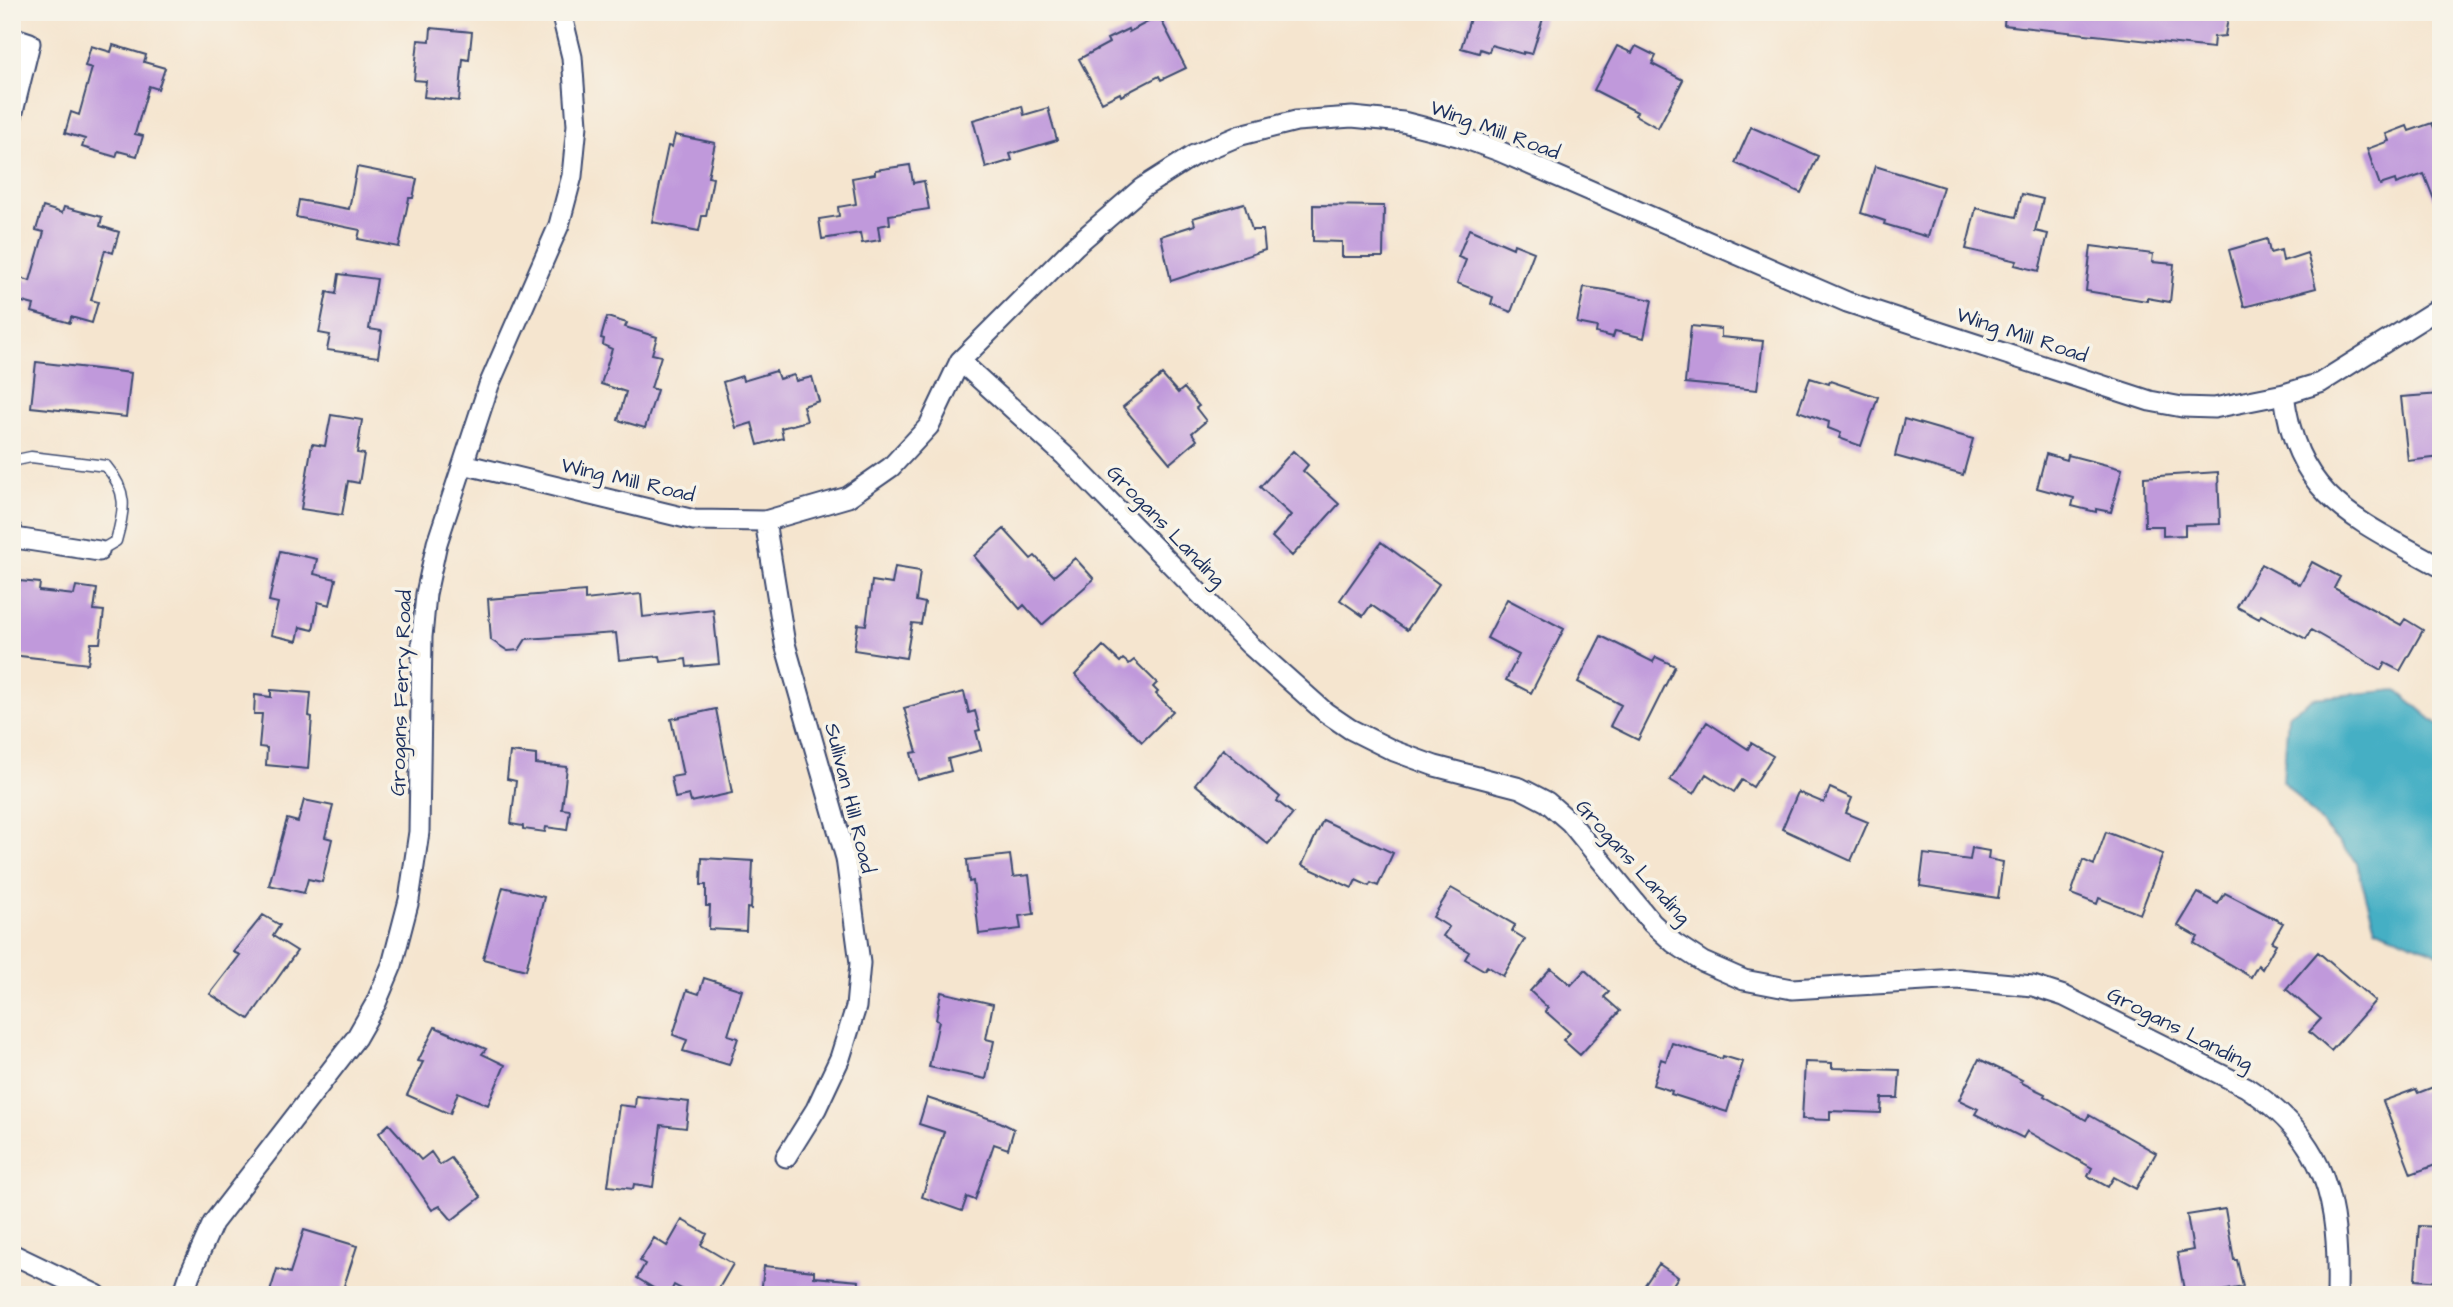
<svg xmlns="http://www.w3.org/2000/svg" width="2453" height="1307" font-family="'Architects Daughter',sans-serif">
  <rect width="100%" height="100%" fill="#f7f3e8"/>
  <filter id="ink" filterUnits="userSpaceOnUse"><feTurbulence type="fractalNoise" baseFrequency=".0143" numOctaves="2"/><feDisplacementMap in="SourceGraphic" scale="14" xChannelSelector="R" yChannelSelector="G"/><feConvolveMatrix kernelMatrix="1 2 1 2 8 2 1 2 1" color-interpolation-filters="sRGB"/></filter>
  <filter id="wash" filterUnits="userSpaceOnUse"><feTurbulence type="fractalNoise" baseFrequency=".00686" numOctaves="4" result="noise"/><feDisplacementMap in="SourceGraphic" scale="28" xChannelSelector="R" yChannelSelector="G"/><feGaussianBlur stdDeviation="1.57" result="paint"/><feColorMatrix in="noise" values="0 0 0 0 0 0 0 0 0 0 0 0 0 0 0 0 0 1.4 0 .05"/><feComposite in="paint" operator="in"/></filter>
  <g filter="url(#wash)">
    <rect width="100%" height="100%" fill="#f5e5cf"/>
    <path fill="#45afc4" stroke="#306f91" stroke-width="2" d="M2397,690l44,37v228l-66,-27 -18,-65 -74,-82 5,-66 25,-17z"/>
    <g id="blocks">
      <path fill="#c099db" d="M1472,12h73l-13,42 -9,-2v2l-32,-9 -2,7 -9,-3 -1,4 -18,-5z
        M2005,12h224l-4,24 -11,1 -1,11 -209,-23z
        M1159,16l27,52 -25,12 -2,-4 -38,20 -1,-3 -18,9 -23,-43 30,-16 -2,-4 21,-10 1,3z
        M431,28l41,4 -3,28 -6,-1 -4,42 -35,-4 2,-16 -12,-1 4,-40 12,1z
        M113,45l33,10 -2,7 21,6 -7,21 -9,-3 -14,48 8,2 -6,20 -19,-5 -2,6 -34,-10 3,-8 -20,-6 6,-21 8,3 13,-47 -7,-2 6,-20 20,6z
        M1617,46l15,7 4,-7 20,10 -4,8 31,16 -25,48 -23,-13 2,-3 -43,-22z
        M1022,106l2,9 24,-7 9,32 -47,14 2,6 -26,8 -13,-48z
        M2432,123l5,12 4,-1 -2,78 -15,-38 -28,10 -1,-4 -15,5 -13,-36 22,-8 -3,-7 21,-8 2,5z
        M1751,127l67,29 -17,37 -66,-30z
        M675,135l40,8 -7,34 5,1 -7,38h-4l-3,15 -47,-9 16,-76 4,1z
        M910,165l3,18 11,-2 5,28 -40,6 1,9 -12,2 2,14 -18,3 -2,-10 -38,6 -3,-20 20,-3 -1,-9 18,-3 -4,-26 23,-4v-4z
        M1875,166l68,21 -15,50 -44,-13 1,-3 -24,-8z
        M357,167l60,12 -4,19h-4l-10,49 -41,-8 2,-9 -64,-13 3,-17 50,9z
        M2022,194l21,5 -8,32 13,3 -9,37 -24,-6 2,-4 -51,-12 10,-41 40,9z
        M1244,203l8,27h11l2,20 -94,31 -10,-45 34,-11 -2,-7z
        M1313,205l71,1 -1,51h-41v-15l-29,-1z
        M43,207l19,6 2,-6 38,10 -2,9 19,6 -6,21 -8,-3 -14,50 7,2 -6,21 -21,-6 -1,6 -38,-11 2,-7 -19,-5 6,-22 9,3 14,-49 -8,-2z
        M1469,229l44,19 1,-4 20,8 -23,60 -20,-8 2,-7 -36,-14 9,-23 -8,-3z
        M2267,239l3,14 11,-3 2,11 24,-8 9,35 -72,19 -15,-57z
        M2091,246l62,8 -1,8 22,2 -4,38 -23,-4v3l-61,-10z
        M339,274l38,5 -8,50 13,2 -4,26 -51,-7 3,-15 -11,-2 8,-41 9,2z
        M1584,287l22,3 46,10 -8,38 -29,-7 -2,6 -17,-4 1,-6 -20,-4z
        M607,317l20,6 -2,4 32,10 -5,17 9,2 -10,32 6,2 -12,38 -27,-8 8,-28 -25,-8 11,-35 -9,-4 1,-6 -3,-1z
        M1691,326l30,3v8l42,4 -6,49 -72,-7z
        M36,362l95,11 -5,44 -95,-10z
        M776,371l3,8 15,-4 2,6 16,-4 7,24 -16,5 4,15 -26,7 2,10 -25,7 -6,-22 -16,5 -13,-46 19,-6 1,5z
        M1162,375l16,18 6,-5 15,18 -3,2 10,13 -14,12 5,7 -27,23 -47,-56z
        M1810,378l19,6 1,-3 48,16 -17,49 -22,-8 2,-5 -13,-5 1,-6 -31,-11z
        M2441,394v63l-33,4 -7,-64z
        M331,415l31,5 -5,33 7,1 -5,29 -11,-2 -6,34 -41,-6 11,-65 13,2z
        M1904,419l69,20 -10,36 -68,-19z
        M1293,451l15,14 -5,6 36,33 -47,52 -20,-19 19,-22 -31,-28z
        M2046,454l21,6 1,-5 54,14 -11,43 -15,-3v3l-24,-6 2,-8 -37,-10z
        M2218,472l2,52 -35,1v10l-22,1v-10h-18l-1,-49z
        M1004,529l27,30 4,-3 19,20 21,-18 19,21 -52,46 -18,-20 -4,4 -46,-53z
        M1381,542l58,42 -32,46 -36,-25 -8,11 -23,-16z
        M280,551l37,8 -3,15 22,5 -6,26 -12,-3 -5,28 -13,-3 -3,14 -26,-6 7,-32 -9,-2z
        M2312,562l28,15 -6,11 67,37 4,-6 18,11 -23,41 -15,-8 -4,7 -70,-40 -5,9 -45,-24 -2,4 -22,-12 24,-43 39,21z
        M895,567l25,4 -4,30 9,2 -4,21 -9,-1 -6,35 -52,-8 4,-26 8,1 6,-44 20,3z
        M19,581l21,2 -1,8 35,4 2,-9 21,3 -3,21 10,1 -4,32h-9l-3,21 -76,-9v-53h4z
        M585,591v9l56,-6 2,23 70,-8 6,55 -32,3 -1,-8 -25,3 -1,-6 -41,4 -3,-27 -90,6 -7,11 -11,1 -17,-11 -3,-41z
        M1507,599l57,30 -33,64 -25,-13 13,-25 -32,-17z
        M1601,636l52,26 3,-5 19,9 -37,74 -28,-14 11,-21 -43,-23z
        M1103,646l17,16 3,-3 6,5 5,-4 23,23 -4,4 5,5 -2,2 17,17 -31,31 -67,-67z
        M271,690l40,3 -2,23 3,1 -4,52 -42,-4 1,-17 -8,-1 3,-33h-8l1,-19 16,2z
        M964,692l5,21 6,-2 5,19 -4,1 5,19 -33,9 3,12 -33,9 -7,-27 6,-1 -13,-44z
        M716,709l16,84 -41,9 -2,-7 -14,3 -4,-21 12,-2 -12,-56z
        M1707,722l41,27 3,-6 22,13 -20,31 -11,-7 -8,12 -28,-18 -12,20 -24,-14z
        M1223,749l57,48 -3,4 16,13 -25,30 -73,-60z
        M510,752l26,3v9l31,3 -5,42 8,1 -3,20 -21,-3 -1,5 -22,-3v-3l-12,-2 5,-43 -9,-2z
        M1830,788l22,10 -6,15 22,9 -17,39 -69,-32 16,-37 26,11z
        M304,800l29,6 -8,31 7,2 -10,43 -14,-3 -4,14 -35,-8 18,-66 11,3z
        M1323,820l70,33 -15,33 -7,-3 -2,3 -13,-6 -4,8 -50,-23z
        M2106,832l57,22 -23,60 -41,-16 -2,6 -26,-10 12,-34 11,5z
        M1972,848l17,3 -1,8 15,3 -5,36 -78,-12 4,-32 46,6z
        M1010,855l3,22 16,-2 5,39 -15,2 2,13 -42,5 -6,-53 -4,1 -2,-22z
        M702,858l51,3 -2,48 -4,-1 -1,23 -37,-2 1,-23h-4v-21h-5z
        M503,887l41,10 -18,73 -43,-11z
        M1451,888l64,37 -3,6 13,8 -22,37 -16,-10 -3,4 -19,-11 4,-7 -26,-16 6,-9 -16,-10z
        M2198,893l20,11 7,-11 58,30 -11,19 4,2 -14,25 -4,-4 -7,12 -57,-34 4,-6 -20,-11z
        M263,915l17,10 -7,11 24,15 -48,68 -39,-25 30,-39 -7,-3z
        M2318,952l57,49 -44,50 -22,-19 12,-13 -35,-30z
        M1551,968l20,17 14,-15 24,22 -5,5 16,14 -40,44 -17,-15 7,-7 -25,-22 3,-3 -18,-17z
        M704,978l38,12 -14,45 10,3 -9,27 -46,-14 4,-11 -14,-5 14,-45 12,4z
        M941,992l52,12 -7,35 8,2 -8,38 -57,-12 10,-46 -3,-1z
        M435,1027l51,22 -4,5 23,11 -17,40 -30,-13 -8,22 -43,-19 16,-33 -5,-1z
        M1672,1043l50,16 1,-3 20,6 -16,50 -56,-18 1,-3 -19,-6 8,-26 5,2z
        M1979,1059l43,21 -2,2 25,12 -1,2 42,24 3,-5 67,38 -20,36 -22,-12 -6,10 -20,-11 4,-8 -65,-37 -4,7 -48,-24 3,-5 -19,-9z
        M1805,1062l27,1v5l68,2 -2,28h-16l-1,15 -51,-2v9l-28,-1z
        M2441,1084v79l-30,11 -28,-73 33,-12 2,4z
        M636,1096l53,6 -3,26 -25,-3 -8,62 -19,-3 -1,5 -25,-3 11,-81 16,2z
        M927,1098l73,24 14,7 -6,20 -14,-5 -19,56 -8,-3 -5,14 -40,-14 22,-65 -25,-8z
        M389,1124l32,36 10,-8 9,13 11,-7 30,39 -29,23 -12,-14 -8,4 -53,-77z
        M2225,1209l9,51h3l6,27 -42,8h-16l-8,-42 16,-3 -6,-35z
        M682,1220l25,14 -6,11 32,19 -18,31h-22l-19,-10 -5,10h-4l-28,-17 8,-14 -5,-3 14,-23 13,8z
        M2419,1226l22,1v55l-26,-2z
        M304,1230l53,16 -16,49h-72l8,-26 13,4z
        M1659,1264l19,13 -12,18h-28z
        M764,1266l50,5v6l45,4 -1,14h-97z"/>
    </g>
  </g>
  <g filter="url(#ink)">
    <use href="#blocks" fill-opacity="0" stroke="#3c4a6f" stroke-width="2"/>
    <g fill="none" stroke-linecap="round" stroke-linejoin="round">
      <g stroke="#3c4a6f" stroke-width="13">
        <path id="lane" d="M12,461l19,-4 75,9c22,26 19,43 10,75l-17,10"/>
      </g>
      <g stroke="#3c4a6f" stroke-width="23">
        <path id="street" d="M12,37l18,6 -18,73
          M960,361l105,95 185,189 75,67 25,17 44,22 41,15 85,22 27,14 23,20 82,101 22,20 29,19 41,18 48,9 166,-10 75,7 31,10 182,91c82,54 93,115 91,208
          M2284,394c13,106 74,126 157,173
          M463,464l231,56 71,1 83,-24 43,-30 38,-41 31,-65 115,-115 67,-58 52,-33 47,-20 55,-14 56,-4 51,5 55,14 41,15 348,151 303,99 32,6 32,1 70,-14 36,-11 121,-76
          M765,521l20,123 61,214 14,105 -4,44 -16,51 -24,51 -30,48
          M12,531l3,7 84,13
          M12,1254l85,41
          M183,1295l7,-21 23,-51 143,-185 20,-35 16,-38 17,-65 10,-68 3,-195 4,-43 11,-51 52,-158 70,-160 13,-49 5,-51 -5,-68 -11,-45"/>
      </g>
      <use href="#lane" stroke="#fff" stroke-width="10"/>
      <use href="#street" stroke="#fff" stroke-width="19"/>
    </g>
  </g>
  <g text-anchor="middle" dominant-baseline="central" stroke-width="7" stroke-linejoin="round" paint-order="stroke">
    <g font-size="21" fill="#1b2f5e" stroke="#f7f3e8">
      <text transform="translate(1495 130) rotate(20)">Wing Mill Road</text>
      <text transform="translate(2022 335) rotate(18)">Wing Mill Road</text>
      <text transform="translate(628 480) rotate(13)">Wing Mill Road</text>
      <text transform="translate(1166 526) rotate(46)">Grogans Landing</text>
      <text transform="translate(401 693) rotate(-88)">Grogans Ferry Road</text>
      <text transform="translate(850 798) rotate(76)">Sullivan Hill Road</text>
      <text transform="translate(1633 862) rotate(48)">Grogans Landing</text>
      <text transform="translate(2180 1029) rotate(27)">Grogans Landing</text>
    </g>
  </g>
  <rect width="2453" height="1307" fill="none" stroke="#f7f3e8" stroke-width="42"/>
</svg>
